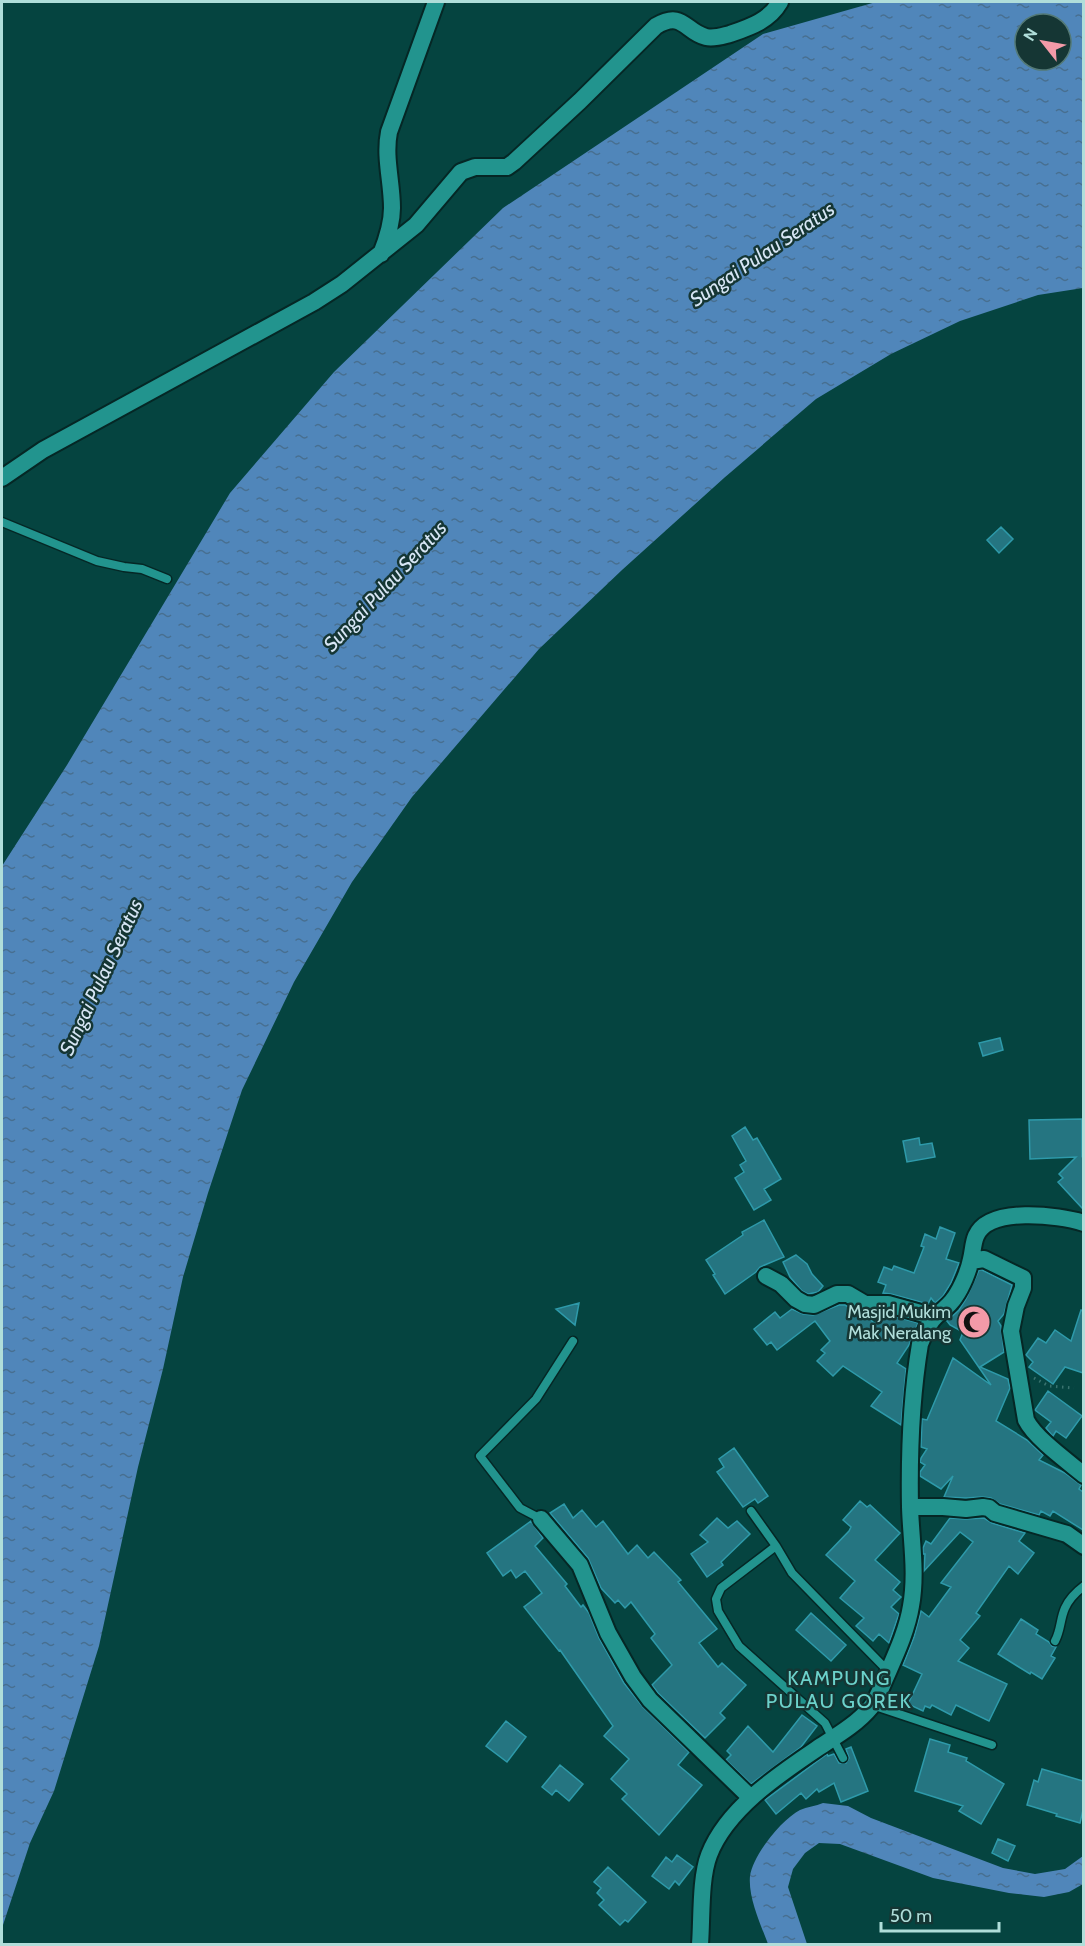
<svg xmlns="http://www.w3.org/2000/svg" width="1085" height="1946" font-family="Cabin,sans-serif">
  <defs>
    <pattern id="water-ripples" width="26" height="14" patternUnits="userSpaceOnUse" patternTransform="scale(1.5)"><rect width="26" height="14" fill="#5086ba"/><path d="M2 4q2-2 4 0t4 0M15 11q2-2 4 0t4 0" fill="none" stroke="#476f90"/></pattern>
  </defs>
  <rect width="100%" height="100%" fill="#054440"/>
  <path fill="url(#water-ripples)" fill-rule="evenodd" d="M876,2h207v286l-45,7 -78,26 -69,33 -75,45 -92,79 -102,92 -83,79 -127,148 -60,85 -58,100 -52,108 -34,103 -25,84 -20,92 -25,98 -39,179 -45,145 -24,52 -28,85v-1062l65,-101 163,-272 104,-121 169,-164 260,-174zM1025,24h36v36h-36z
    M823,1803l25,3 23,12 132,50 32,6 30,-5 18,-13v28l-14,8 -25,5 -35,-4 -76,-15 -93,-34 -21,-1 -14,10 -12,16 -5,18 19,57h-39c-7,-19 -20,-46 -18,-68 3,-21 31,-56 50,-66 7,-3 16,-4 23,-7z"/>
  <path fill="#257581" stroke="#2e9aaa" stroke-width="1.5" d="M1001,527l12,12 -14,14 -12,-13z
    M1000,1038l3,12 -20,6 -4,-13z
    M1082,1119v37l1,-1v54l-25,-27 5,-4 -4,-4 17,-17 -46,2 -1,-39z
    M745,1127l8,13 4,-2 24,41 -17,10 7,11 -17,10 -19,-32 9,-6 -4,-7 6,-4 -14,-25z
    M919,1138l1,7 12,-2 3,14 -28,5 -4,-21z
    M764,1220l20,37 -24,10 -4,5 -31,22 -12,-19 2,-1 -9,-14 37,-25 -1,-3z
    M940,1227l15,6 -9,26 13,4 -8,20 -8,13 -8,7 -4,-5 -3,6 -37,-10 -8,-1 3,-8 -8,-3 6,-15 8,3 2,-4 20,7 10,-26 -3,-1 4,-12 11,5z
    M796,1255l11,9 5,10 11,12 -5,6 -10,2 -6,-3 -12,-14 -7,-15z
    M979,1270h3l30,15 -8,29 -6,7 3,5 3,26 -24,15 28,12 2,9 -14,33 31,19 16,15 -4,5 26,13 16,12 -2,4 4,3v38l-30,-19 -3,5 -9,-5 -2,4 -39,-11 -9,-6 -9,-1 -16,1 -22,-1 9,-21 -12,13 -21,-13v-4l5,-7 -5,-3 1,-4 6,-9 -6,-2 1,-28 5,1 26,-62 38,27 -31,-45 3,-8 -13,-7 -3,-4 12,-11 7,-11z
    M579,1303l-4,22 -19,-16z
    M839,1305h6l14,8 6,1 10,10 3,-10h9l31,9 -9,22 -12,18 9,6 -5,56 -30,-19 11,-14 -39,-26 -10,10 -16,-15 8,-8 -4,-3 9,-9 -15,-20 -38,29 -6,-8 -4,3 -13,-16 21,-17 5,6 12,-9 11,5 10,1z
    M1081,1310l2,1v62l-18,-6 -12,17 -24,-17 4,-5 -7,-7 12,-17 8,5 9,-13 16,11z
    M1048,1391l34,25 -16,22 -10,-7 -3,5 -2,-2 -5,-6 5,-6 -16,-12z
    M734,1448l34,48 -10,7 -3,-4 -12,8 -26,-35 7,-5 -5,-8z
    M860,1501l7,6 3,-2 30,28 -25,27 25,22 -7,8 8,7 -10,10 8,7 -10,29 -10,-9 -6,7 -17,-15 8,-8 -24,-20 15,-17 -29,-26 23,-24 2,-4 -8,-7z
    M564,1504l9,14 9,-8 14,17 7,-6 25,33 9,-9 11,13 6,-6 27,28 -3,2 39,47 -18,14 19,24 4,-4 24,22 -26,28 5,5 -20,20 -47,-45 -6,-8 20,-20 -21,-27 4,-4 -24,-32 -6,6 -7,-8 -3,3 -14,-15 -13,-30 -38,-45z
    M717,1518l11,10 9,-7 13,13 -29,28 2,3 -16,12 -16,-23 17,-12 -8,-7z
    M950,1518l15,1 19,-1 8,5 33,10 -6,8 15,12 -16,21 -9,-8 -33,47 4,3 -20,24 9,8 -11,13 49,23 -18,37 -33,-16 -5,10 -19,-10 -2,3 -5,-2 -2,5 -15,-7 14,-30 -19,-9 11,-28 7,-26 8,6 22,-30 -10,-4 32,-41 -13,-10 -36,39 1,-17h-2v-6l3,-7 5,3z
    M531,1521l12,17 -8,8 32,38 -2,2 16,21 2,-2 6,8 10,25 25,45 19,24 46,45 -11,13 24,20 -43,50 -37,-36 5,-5 -16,-15 18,-20 -25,-23 9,-10 -53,-76 -1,1 -35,-44 18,-14 -17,-22 -9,7 -5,-8 -8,6 -16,-23z
    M811,1613l35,32 -15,16 -35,-31z
    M1021,1619l17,11 -2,4 13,8 3,4 4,1 -5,9 4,2 -13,21 -11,-7 -1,2 -32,-20z
    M802,1715l15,11 -16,21 -50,37 -25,-24 5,-5 -4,-4 21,-25 25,26z
    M506,1721l20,16 -19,25 -21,-16z
    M930,1739l20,6 -2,7 19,6 -1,3 38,23 -23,40 -22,-13 4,-5 -48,-15z
    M851,1747l17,44 -27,11 -7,-19 -15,9 -2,-3 -11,10 -5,-6 -25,21 -11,-14 62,-46 1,2 6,-2 5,9h7l3,-5 -3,-9z
    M560,1765l23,19 -14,17 -13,-11 -4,5 -10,-8z
    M1042,1769l41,12v29l-3,13 -24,-7 1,-2 -30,-9 7,-25 4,2z
    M998,1839l17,7 -7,15 -16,-8z
    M677,1855l16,12 -14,18 -4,-4 -6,8 -17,-13 14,-19 6,5z
    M608,1867l38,35 -18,20 -3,-2 -5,5 -21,-20 5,-5 -7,-7 4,-5 -7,-6z"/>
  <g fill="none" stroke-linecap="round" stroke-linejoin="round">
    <g stroke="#052725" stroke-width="11">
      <path id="lane" d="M2,522l95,39 27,6 18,2 25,10
        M751,1511l25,35 -55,42 -5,11 2,12 21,35 86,77 18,35
        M541,1519l-21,-11 -40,-52 56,-57 37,-58
        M776,1546l16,27 96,98
        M1055,1641c6,-11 5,-22 10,-33 4,-9 11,-16 19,-22
        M872,1705l120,40"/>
    </g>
    <g stroke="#052725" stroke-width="20">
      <path id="street" d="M381,254c6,-15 11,-30 11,-46 0,-26 -8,-51 -3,-76l47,-130
        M2,478l41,-28 271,-148 28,-18 74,-59 45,-53 14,-5h32l7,-5 66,-61 76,-75c27,-16 29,6 50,11 8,2 16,-1 24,-3 20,-7 39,-13 50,-32
        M971,1261l13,-2 39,19v10l-7,18 -5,25 15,89c9,18 41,41 58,55
        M766,1276l15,8 15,15 9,5 9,1 23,-11h11l17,10h23l47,13
        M910,1507h33l23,2 17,-2 6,1 6,5 72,21 17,12
        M541,1519l39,46 28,68 25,44 17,23 101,98
        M700,1944c2,-25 0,-66 9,-89 18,-47 72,-82 112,-109 17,-11 37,-23 50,-39 6,-8 10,-19 14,-28 10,-23 22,-48 26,-73 6,-33 0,-66 -1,-99 -1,-55 1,-109 10,-163 4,-9 8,-21 16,-28 7,-6 14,-11 19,-19 7,-10 14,-27 16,-38 2,-8 2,-16 5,-23 13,-30 82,-21 108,-13"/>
    </g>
    <path stroke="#39736f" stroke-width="3" stroke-dasharray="1.5 4.5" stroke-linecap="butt" d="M1034,1378l15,8 25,2"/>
    <use href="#lane" stroke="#22948e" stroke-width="8"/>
    <use href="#street" stroke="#22948e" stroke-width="16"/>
  </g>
  <defs>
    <g id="mosque-disc" transform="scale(1.725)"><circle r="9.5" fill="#f39aa8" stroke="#153634"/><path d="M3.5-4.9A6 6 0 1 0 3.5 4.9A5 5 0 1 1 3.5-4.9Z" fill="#111"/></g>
  </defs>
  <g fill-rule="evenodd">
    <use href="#mosque-disc" x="974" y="1322"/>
  </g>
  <g text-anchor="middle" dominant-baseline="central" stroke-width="5" stroke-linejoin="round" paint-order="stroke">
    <g font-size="18" fill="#b0deda" stroke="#153634" text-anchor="end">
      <text x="951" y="1312">Masjid Mukim<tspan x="951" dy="21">Mak Neralang</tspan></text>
    </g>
    <g font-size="20" font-style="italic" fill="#d7e6f5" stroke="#153634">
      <text transform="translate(762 254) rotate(-34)">Sungai Pulau Seratus</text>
      <text transform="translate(385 586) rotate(-47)">Sungai Pulau Seratus</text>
      <text transform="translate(101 977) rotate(-65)">Sungai Pulau Seratus</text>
    </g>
    <g font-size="20" letter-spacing="1.5" fill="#6cd2cb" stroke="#153634">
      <text x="839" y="1678">KAMPUNG<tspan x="839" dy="23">PULAU GOREK</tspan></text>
    </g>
  </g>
  <rect width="1085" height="1946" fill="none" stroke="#b0deda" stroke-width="6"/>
  <g transform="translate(1043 42) rotate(301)"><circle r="28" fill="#153634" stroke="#537976" stroke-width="1.5"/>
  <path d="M0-4.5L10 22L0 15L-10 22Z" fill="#f39aa8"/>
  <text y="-9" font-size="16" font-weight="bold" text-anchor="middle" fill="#b0deda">N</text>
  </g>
  <path d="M881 1922v9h118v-9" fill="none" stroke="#b0deda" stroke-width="3"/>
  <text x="890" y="1922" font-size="18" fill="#b0deda" stroke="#153634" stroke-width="4.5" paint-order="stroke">50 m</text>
</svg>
